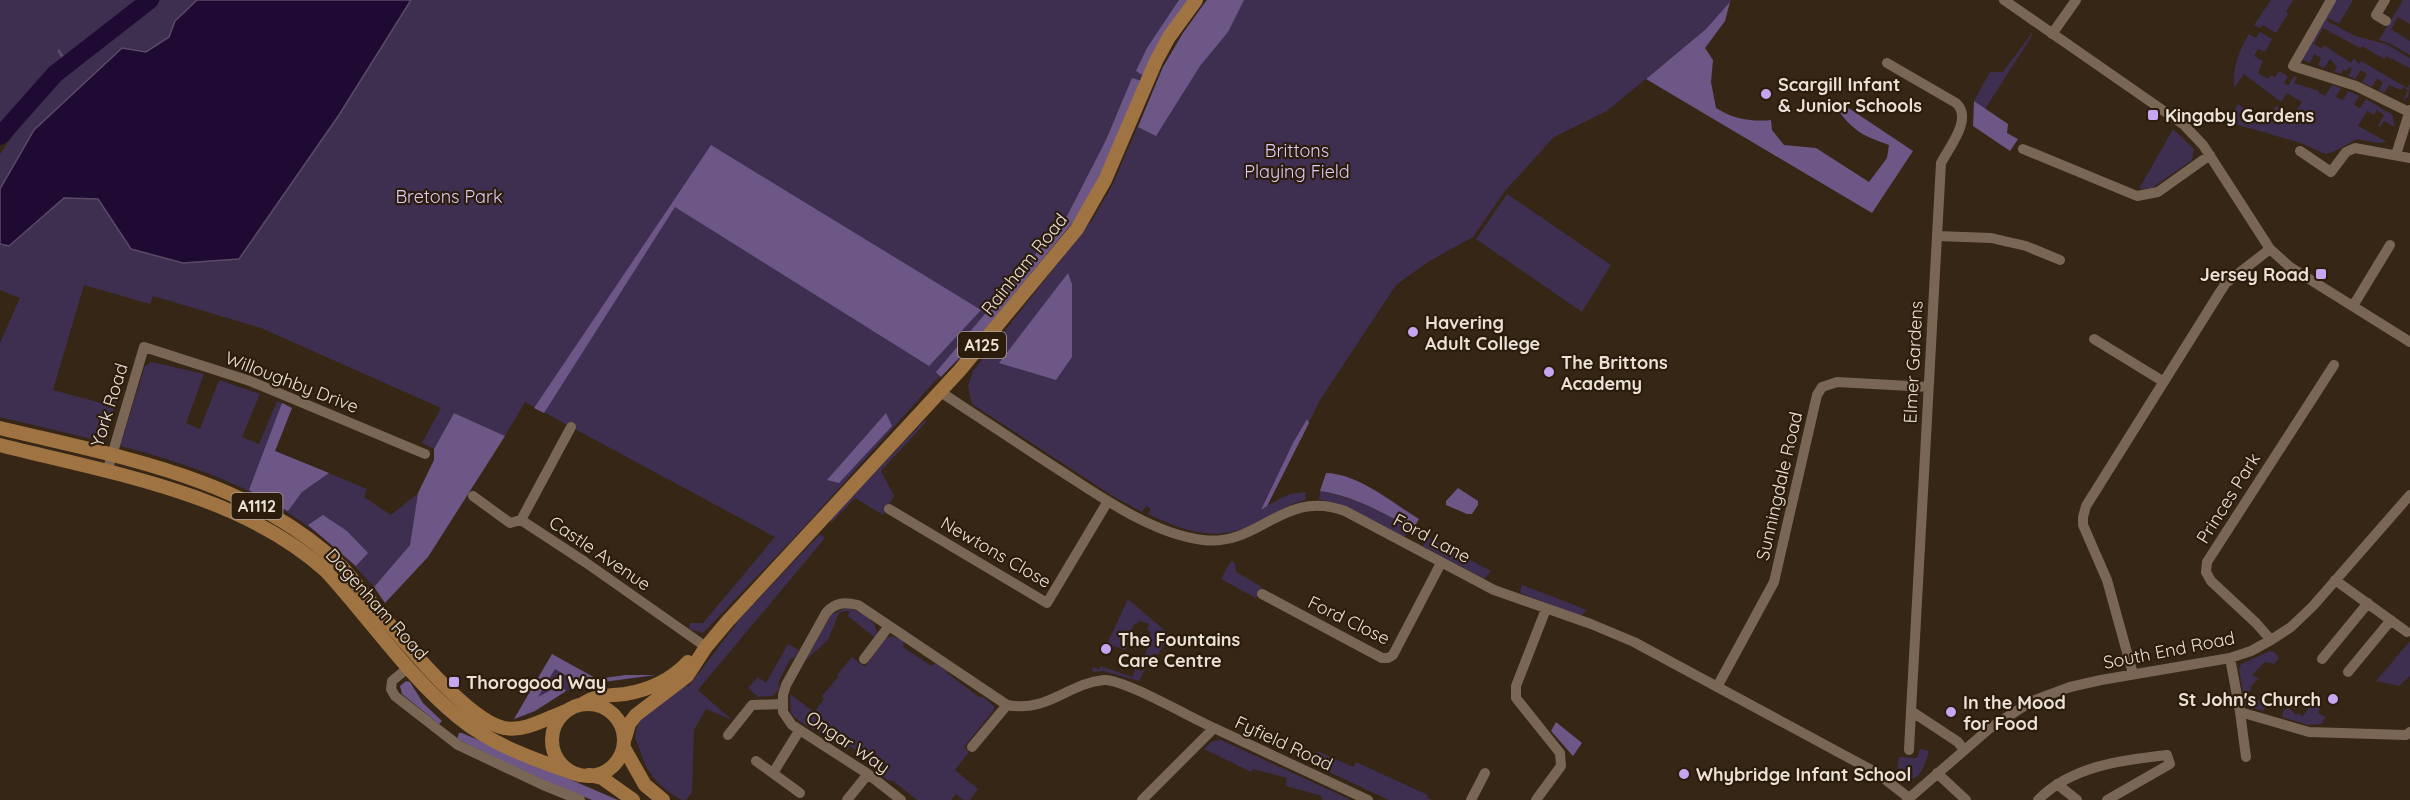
<svg xmlns="http://www.w3.org/2000/svg" width="2410" height="800" font-family="Quicksand,sans-serif">
  <rect width="100%" height="100%" fill="#352615"/>
  <path fill="#3e2f51" d="M0,0h140l-113,92 -27,36z
    M160,0h1030l-97,190 -133,169 -26,23 -128,143 -103,108 -14,-4 1,-6h13l72,-86 -250,-135 -20,34 -51,-23 -20,36 -12,-6 19,-35 -180,-80 -108,-32 -3,8 -66,-19 -31,105 48,13 18,-11 -15,50 -104,-25v-74l20,-45 -20,-8v-136l43,-62z
    M1206,0h526l-26,29 -99,82 -53,26 -49,54 -32,46 -45,25 -32,23 -76,115 -52,105 22,-11 16,-2 -1,8c-23,6 -41,21 -63,29 -33,12 -64,-1 -94,-15l3,-5 -5,-3 -4,6 -31,-17 -139,-91 -4,-18 5,-15 119,-151 20,-34 51,-119 20,-34z
    M2271,0h22l-7,12 2,2 -12,19 -14,-8 -2,3 -6,-3z
    M2335,0h18l-14,24 -10,-6 -2,3 28,15 31,8 24,14v10l-24,-12 -2,3 -22,-13 -2,2 -37,-20 -9,16 8,5 2,-4 27,18 3,-5 5,6 2,-3 46,27 3,-4 -2,13 -5,3 5,-10 -5,-3 -2,3 -12,-5 -5,8 -5,-3 4,-8 -6,-3 -5,8 -10,-5 5,-8 -6,-4 -6,9 -7,-3 4,-7 -3,-2 -3,4 -3,-1 -2,4 -7,-3 3,-4 -7,-8 -6,9 -6,-3 3,-7 -7,-4 -4,9 -7,-3 -1,-5z
    M2403,0h7v24l-12,-7 -7,12 19,12v14l-19,-11 -12,-4z
    M2260,32l12,7 -7,13 -7,-3 -4,7 9,5 -5,12 10,6 3,-4 4,2 4,-6 9,5 -4,7 4,3 6,-10 3,1 -3,6 25,8v2l6,3 7,-11 9,3 -5,9 7,3 5,-9 11,5 -5,9 6,3 6,-9 26,16 3,12 -11,-6 -4,6 -2,-1 6,-11 -7,-5 -3,5 -7,-4 -9,15 29,16 -10,1 -20,-4 -24,13 -8,2 -24,-11 -73,-21 10,-18 27,19 11,-17 17,9 9,-13 -15,-9 -6,9 -37,-28 -10,14c-1,-23 4,-35 15,-54l7,4z
    M2032,33l1,1 -48,75 -11,-8 16,-29h13z
    M2173,129l21,20 -2,11 -40,28 -13,1z
    M1507,194l104,71 -29,47 -106,-73z
    M152,362l52,12 -18,49 14,6 19,-49 41,14 -18,43 17,7 18,-43 15,7 -17,43 92,38 -3,8 27,18 27,-22 -8,52 -36,42c-69,-80 -153,-115 -254,-141l25,-80z
    M924,421h3l-46,50 13,25 -11,19 -28,-17 -24,25 -1,-4z
    M1320,491c34,6 63,22 93,38l-8,7h-4l-57,-30 -25,-7z
    M820,534l5,4 -127,152 34,30 -26,-11 -12,21 -2,62 -6,8h-4c-19,-10 -32,-22 -40,-43 -2,-6 -3,-12 -7,-18 1,-28 29,-39 50,-54l3,2 55,-72z
    M1425,536l66,35 -7,8 -61,-33z
    M1231,561l4,2 1,9 26,15 -6,11 -35,-19z
    M1522,585l65,25 -5,5h-5l-57,-22z
    M1128,599l42,36 -12,19h-5l-14,27 -36,-10 -10,1 -1,-5 7,2 1,-3 33,11 2,-8 7,2 3,-11 -2,-1 8,-18 -2,-1 2,-8 -4,-2 2,-6 -10,-3 -2,3h-3l-8,18 2,1 -2,7 -19,-6z
    M845,608c15,3 28,8 32,24l-3,5 -26,-21 2,-4 -4,-1 -7,2 -11,27 -22,20 25,-45z
    M891,636l13,4 -1,7 28,19 6,-4 10,6v5l32,24h4l11,9v4l-30,37 5,5 -14,18 23,19 -8,11h-6l-8,-6 -5,6h-34l-24,-19 -6,-1 -20,-15 3,-5 -20,-14 -3,4c-10,-4 -17,-9 -24,-15 -12,-9 -23,-10 -32,-22l-1,-19 24,18 10,-13 -2,-3 16,-19 -1,-2 15,-18 13,10 20,-28z
    M2410,641v35l-11,10 -23,-5z
    M788,644l11,6 -5,8 -4,1 -11,22v9l-7,6 -14,1 -10,-9 10,-11 8,6z
    M2270,651l4,1 5,6 -5,6 -9,-2 -13,13 7,3 -7,7 -4,11 8,9 3,-6 7,8 -3,4 -18,-5 -6,-37 2,-5z
    M552,654l45,25 29,-4h29c-24,5 -51,3 -74,10 -24,8 -42,28 -67,34z
    M2307,696l15,7 -4,10 8,4 -5,7 -13,1 -26,-8 1,-6 5,-4 8,8 2,-2 5,3 5,-7 -7,-7z
    M1221,740l130,60h-29v-4l-36,-10 1,-8 -34,-9 -2,3 -47,-23 8,-8z
    M1920,749l9,2c-5,17 -11,38 -32,23l2,-17 18,1z
    M1317,751l36,16 3,-5 72,33 -1,3 5,2h-43l-77,-36z"/>
  <path fill="#6c5787" d="M1179,0h11l-46,76 -8,-5 11,-23z
    M1207,0h37l-16,32 -28,34 -44,70 -18,-9 25,-60 20,-34z
    M1730,2l-5,19 -20,27 8,12 -2,22 5,26c17,11 36,14 55,12l1,10 12,15 32,3 53,34 18,-24 2,-13c-25,-9 -35,-13 -51,-35l3,-4 9,3 63,42 -41,62 -226,-134 60,-50z
    M1132,78l10,3 -49,109 -20,32 -89,109 -43,46 -5,-5 130,-154 40,-78z
    M1974,101l34,23 -1,9 11,6 -8,12 -37,-25z
    M711,145l270,165 -52,56 -254,-159 -131,206 -10,-5z
    M1068,273l4,11v73l-16,23 -57,-17z
    M282,403l10,5 -17,43 54,22 -27,19 -14,19 -39,-21z
    M454,413l51,23 -77,121 -43,46 -11,-16 36,-42 8,-52 16,-33v-11z
    M886,413l6,13 -53,57 -12,-3z
    M1307,419l2,4 -42,83 -6,4 32,-67z
    M1326,473c33,1 65,29 93,46l-6,10c-30,-16 -59,-33 -93,-38z
    M1458,488l20,13v4l-6,9h-5l-21,-9v-4z
    M323,515l24,16 21,22 -12,13 -48,-41z
    M552,654l45,25 29,-4h29l-73,10 -27,-16 -17,28 22,-12 6,6 -31,20 -21,8z
    M406,681l4,1 13,21 19,18 -3,3 -37,-30 -2,-8z
    M1556,722l26,21 -9,13 -22,-25z
    M459,733h3l156,67h-26l-53,-21 -82,-40z"/>
  <path fill="#1f0a34" stroke="#5c4a65" stroke-width="1.5" d="M197,0h214l-72,115 -100,144 -56,4 -52,-14 -33,-50 -34,-1 -55,48 -9,-2v-55l34,-59 88,-82 24,4 23,-15 6,-16z"/>
  <g fill="none" stroke-linecap="round" stroke-linejoin="round">
    <path stroke="#5c4a65" stroke-width="3" d="M59,51l8,14"/>
    <path stroke="#1f0a34" stroke-width="18" d="M0,136l55,-62 95,-74"/>
    <path stroke="#796654" stroke-width="10" d="M2004,0l180,125 19,20 67,104 20,18 120,75
      M2331,0l-38,66 63,20 53,26
      M2385,0l-9,15 10,6
      M2052,34l24,-34
      M1887,63l69,40c17,15 -6,43 -15,60l-30,548 47,31 6,8
      M2023,149l114,47 21,-4 52,-37
      M2300,151l31,21 15,-20 9,-4 55,10
      M2396,155l14,-45
      M1937,236l54,2 35,8 34,14
      M2353,306l37,-61
      M2094,339l70,43
      M939,391c38,25 76,50 114,75 44,28 98,68 150,74 57,7 80,-52 142,-29l149,79 97,34 43,18 243,131 32,25
      M107,472l37,-125 106,34 175,73
      M473,496l37,27 11,-3 64,42 121,85
      M889,509l158,94 61,-102
      M521,520l50,-93
      M2335,580l72,52
      M1262,594l120,64h6l5,-3 48,-92
      M2271,640l-15,-17 -45,-42 -5,-9 1,-10 127,-197
      M2230,658l10,54 6,45
      M864,659l25,-33
      M2322,659l46,-56
      M409,667l-17,14 -1,8 4,7 63,49 85,40 37,15
      M2348,672l43,-52
      M2133,674l-26,-94 -24,-55v-8l3,-11 134,-214 6,-9 44,-34
      M1717,687l57,-105 43,-187 5,-8 15,-5 91,5
      M2240,712l69,20 97,3 4,-3
      M728,735l24,-30 30,-1
      M972,747l35,-42
      M1909,750l2,-39
      M756,761l44,32
      M773,773l26,-42
      M1937,773l29,27
      M2057,784l20,16
      M847,800l21,-26
      M901,800l-33,-26 -76,-49 -9,-13v-17l3,-10 40,-72c9,-11 19,-11 32,-8l149,100c41,8 61,-22 97,-25 20,-1 87,38 110,48
      M1142,800l72,-72 154,72
      M1471,800l14,-27
      M1536,800l25,-34 -1,-13 -44,-55v-12l30,-77
      M1907,800l83,-72 42,-27 38,-14 31,-7 129,-22 21,-7 20,-11 20,-13 22,-21 97,-111
      M2038,800c33,-34 84,-40 129,-45l3,9 -63,36"/>
    <path stroke="#a07342" stroke-width="14" d="M0,428c120,29 250,50 342,139 32,37 118,152 162,161 21,4 43,-10 62,-17
      M0,445c110,28 240,48 326,126 43,47 84,107 132,146 34,28 75,42 115,56
      M584,703c14,-9 25,-7 41,-9 24,-4 47,-15 63,-32
      M552 740a36 36 0 1 1 72 0a36 36 0 1 1-72 0Z
      M625,738l4,-14 7,-9 51,-39 19,-29 21,-25 233,-252 117,-141 28,-49 51,-119 13,-24 27,-37
      M624,748l21,37 18,15
      M589,775l13,3 31,22"/>
  </g>
  <g fill="#c6a6f0" stroke="#2b1c0c" stroke-width="2">
    <circle cx="1766" cy="94" r="6"/>
    <rect x="2147" y="109" width="12" height="12" rx="3"/>
    <rect x="2315" y="268" width="12" height="12" rx="3"/>
    <circle cx="1413" cy="332" r="6"/>
    <circle cx="1549" cy="372" r="6"/>
    <circle cx="1106" cy="649" r="6"/>
    <rect x="448" y="676" width="12" height="12" rx="3"/>
    <circle cx="2333" cy="699" r="6"/>
    <circle cx="1951" cy="712" r="6"/>
    <circle cx="1684" cy="774" r="6"/>
  </g>
  <g text-anchor="middle" dominant-baseline="central" stroke-width="4.5" stroke-linejoin="round" paint-order="stroke">
    <g fill="#2b1c0c" stroke="#b1a69a" stroke-width="1.5">
      <rect x="958" y="332" width="48" height="26" rx="4.5"/>
      <rect x="231.5" y="493" width="51" height="26" rx="4.5"/>
    </g>
    <g font-size="16" font-weight="bold" fill="#ebe1d7">
      <text x="982" y="345">A125</text>
      <text x="257" y="506">A1112</text>
    </g>
    <g font-size="18" font-weight="bold" fill="#ebe1d7" stroke="#2b1c0c" text-anchor="start">
      <text x="1778" y="84">Scargill Infant<tspan x="1778" dy="21">&amp; Junior Schools</tspan></text>
      <text x="2165" y="115">Kingaby Gardens</text>
      <text x="2309" y="274" text-anchor="end">Jersey Road</text>
      <text x="1425" y="322">Havering<tspan x="1425" dy="21">Adult College</tspan></text>
      <text x="1561" y="362">The Brittons<tspan x="1561" dy="21">Academy</tspan></text>
      <text x="1118" y="639">The Fountains<tspan x="1118" dy="21">Care Centre</tspan></text>
      <text x="466" y="682">Thorogood Way</text>
      <text x="2321" y="699" text-anchor="end">St John's Church</text>
      <text x="1963" y="702">In the Mood<tspan x="1963" dy="21">for Food</tspan></text>
      <text x="1696" y="774">Whybridge Infant School</text>
    </g>
    <g font-size="18" fill="#decbf8" stroke="#2b1c0c">
      <text x="1297" y="150">Brittons<tspan x="1297" dy="21">Playing Field</tspan></text>
      <text x="449" y="196">Bretons Park</text>
    </g>
    <g font-size="18" fill="#ebe1d7" stroke="#2b1c0c">
      <text transform="translate(1024 264) rotate(-51)">Rainham Road</text>
      <text transform="translate(1913 362) rotate(-87)">Elmer Gardens</text>
      <text transform="translate(292 382) rotate(21)">Willoughby Drive</text>
      <text transform="translate(109 405) rotate(-73)">York Road</text>
      <text transform="translate(1779 486) rotate(-77)">Sunningdale Road</text>
      <text transform="translate(2228 498) rotate(-58)">Princes Park</text>
      <text transform="translate(1432 538) rotate(28)">Ford Lane</text>
      <text transform="translate(996 552) rotate(30)">Newtons Close</text>
      <text transform="translate(600 553) rotate(34)">Castle Avenue</text>
      <text transform="translate(377 604) rotate(48)">Dagenham Road</text>
      <text transform="translate(1349 620) rotate(26)">Ford Close</text>
      <text transform="translate(2169 650) rotate(-11)">South End Road</text>
      <text transform="translate(848 742) rotate(34)">Ongar Way</text>
      <text transform="translate(1284 743) rotate(25)">Fyfield Road</text>
    </g>
  </g>
</svg>
